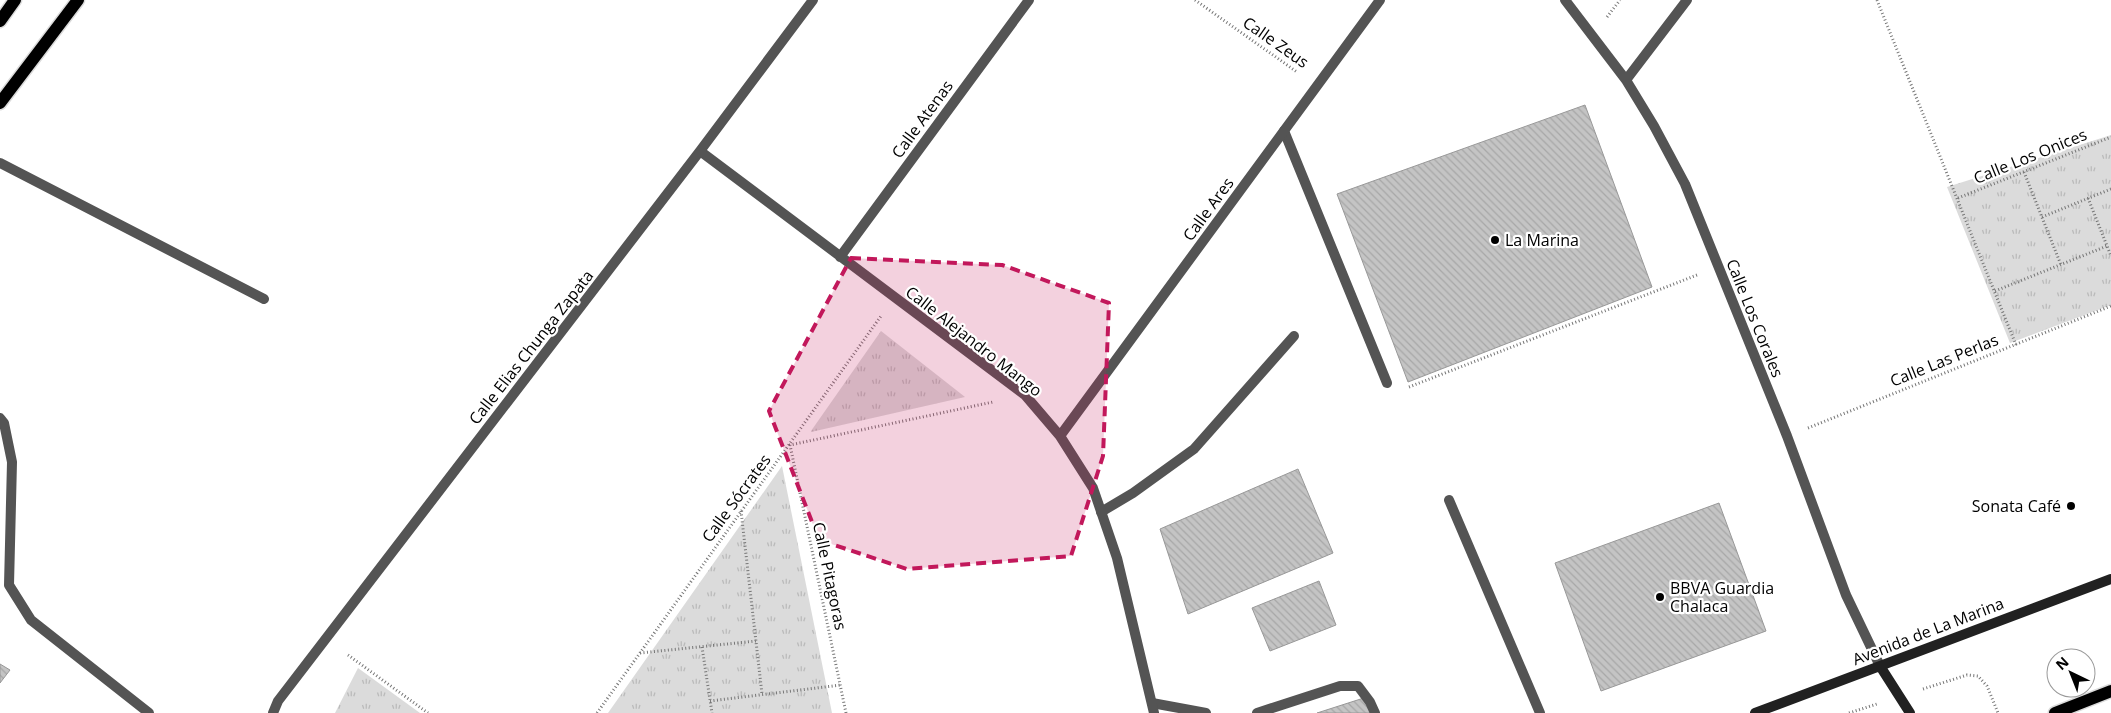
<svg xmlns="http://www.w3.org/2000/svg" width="2111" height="713" font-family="'Open Sans',sans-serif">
  <defs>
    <pattern id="grass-tufts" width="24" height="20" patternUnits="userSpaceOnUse" patternTransform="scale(1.25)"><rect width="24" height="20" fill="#dbdbdb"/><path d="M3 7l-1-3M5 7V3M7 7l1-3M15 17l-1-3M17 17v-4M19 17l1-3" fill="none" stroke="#bababa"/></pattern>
    <pattern id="building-back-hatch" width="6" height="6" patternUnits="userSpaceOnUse" patternTransform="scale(1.25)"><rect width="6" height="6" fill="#c4c4c4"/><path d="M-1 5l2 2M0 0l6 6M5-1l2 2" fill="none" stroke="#a7a7a7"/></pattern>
  </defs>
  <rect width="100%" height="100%" fill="#fff"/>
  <path fill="url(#grass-tufts)" d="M2111,135v170l-101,38 -63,-156z
    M881,331l84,66 -154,35v-1z
    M782,466l50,247h-224z
    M358,668l62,45h-85z"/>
  <path fill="url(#building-back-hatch)" stroke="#989898" d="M1585,105l67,182 -244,95 -71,-188z
    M1298,469l35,84 -145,61 -28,-85z
    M1719,503l47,128 -165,60 -46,-128z
    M1319,581l17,44 -66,26 -18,-43z
    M0,664l10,6 -10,13z
    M1370,696l6,17h-59z"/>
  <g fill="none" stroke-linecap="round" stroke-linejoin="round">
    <g stroke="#dbdbdb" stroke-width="15">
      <path id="primary" d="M0,21l15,-21
        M0,103l78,-103
        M2055,713l56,-22"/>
    </g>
    <path stroke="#767676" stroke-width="3" stroke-dasharray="1 2.5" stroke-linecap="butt" d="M1195,0l102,72
      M1877,0l139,345
      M1607,17l13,-17
      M2024,172l37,93
      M1958,198l153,-61
      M2088,198l23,58
      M2042,217l69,-28
      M1995,291l112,-45
      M1409,387l288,-112
      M1808,428l303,-122
      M741,511l21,183
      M702,647l10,66
      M640,653l116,-12
      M348,655l80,58
      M1923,689l44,-14 11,1 9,10 11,27
      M710,701l131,-16
      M597,713l284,-397
      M846,713l-56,-268 203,-43
      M1849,713l28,-9"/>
    <path stroke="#545454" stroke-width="10" d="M1284,131l103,252
      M0,163l264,136
      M0,418l4,5 8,39 -3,123 22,35 118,93
      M1449,500l91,213
      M1101,512l32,-19 61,-44 100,-113
      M1152,703l54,10
      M1257,713l83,-27h18l12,16 5,11"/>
    <path stroke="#545454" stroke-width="10" d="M1565,0l61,80 28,46 31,58 102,252 59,159 34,71
      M1626,80l61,-80
      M700,151l325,244 35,41 33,52 24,70 37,155
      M840,257l189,-257
      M1060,436l320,-436
      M273,713l5,-12 422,-550 113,-151"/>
    <path stroke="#212121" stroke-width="10" d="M1880,666l30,47
      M1755,713l356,-134"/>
    <use href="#primary" stroke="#000" stroke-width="12"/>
  </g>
  <path fill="#c2185b" fill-opacity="0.2" stroke="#c2185b" stroke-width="4" stroke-dasharray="10 6" stroke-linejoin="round" d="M851,258l151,7 107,38 -6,153 -32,100 -164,13 -88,-29 -50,-129z"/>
  <g fill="#000" stroke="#fff" stroke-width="2">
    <circle cx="1495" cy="240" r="5"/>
    <circle cx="2071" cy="506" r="5"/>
    <circle cx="1660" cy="597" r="5"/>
  </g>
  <g text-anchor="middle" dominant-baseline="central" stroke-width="4.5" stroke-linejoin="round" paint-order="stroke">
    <g font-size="16" fill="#000" stroke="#fff">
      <text transform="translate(1276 42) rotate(35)">Calle Zeus</text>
      <text transform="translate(922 119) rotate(-54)">Calle Atenas</text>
      <text transform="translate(2030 156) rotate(-22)">Calle Los Onices</text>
      <text transform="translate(1208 209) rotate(-54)">Calle Ares</text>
      <text transform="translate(1755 318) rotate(68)">Calle Los Corales</text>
      <text transform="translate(974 341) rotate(38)">Calle Alejandro Mango</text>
      <text transform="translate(531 347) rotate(-52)">Calle Elias Chunga Zapata</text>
      <text transform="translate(1944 360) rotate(-22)">Calle Las Perlas</text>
      <text transform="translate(736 498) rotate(-54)">Calle Sócrates</text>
      <text transform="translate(830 576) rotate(78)">Calle Pitagoras</text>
      <text transform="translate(1928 631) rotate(-21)">Avenida de La Marina</text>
    </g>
    <g font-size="16" fill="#000" stroke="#fff" text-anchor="start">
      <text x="1505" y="240">La Marina</text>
      <text x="2061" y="506" text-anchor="end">Sonata Café</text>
      <text x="1670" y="588">BBVA Guardia<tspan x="1670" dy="18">Chalaca</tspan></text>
    </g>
  </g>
  <g transform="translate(2071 673) rotate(317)"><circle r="24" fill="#ffffff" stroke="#999999"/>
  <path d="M0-4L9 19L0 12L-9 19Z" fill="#000000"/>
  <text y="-8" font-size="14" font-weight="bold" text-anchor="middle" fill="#000000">N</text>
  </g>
</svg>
